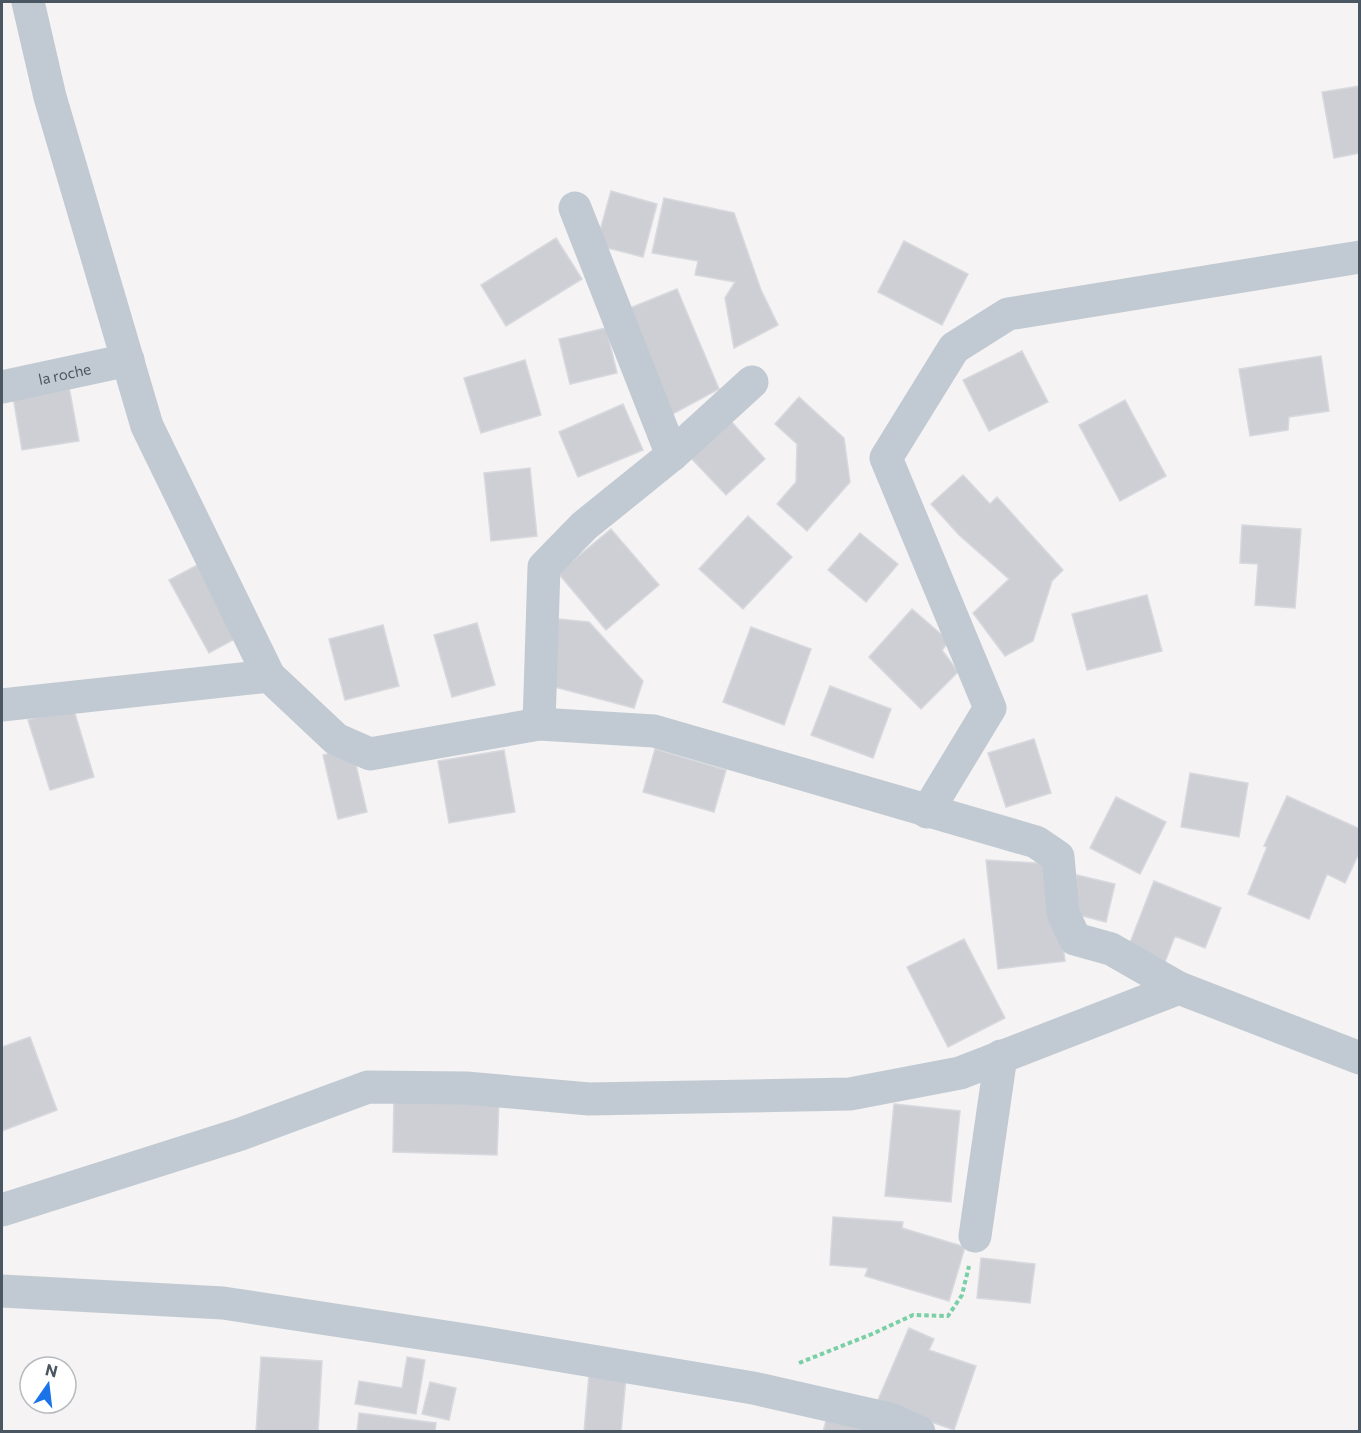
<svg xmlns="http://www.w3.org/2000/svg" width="1361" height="1433" font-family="Commissioner,sans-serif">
  <rect width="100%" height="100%" fill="#f5f3f3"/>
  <path fill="#cdcfd5" stroke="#d7d9de" stroke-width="1.5" d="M1360,86v67l-26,5 -12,-66z
    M611,191l46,13 -14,53 -47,-12z
    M664,198l70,15 27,77 17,35 -44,23 -9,-50 10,-16 -40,-7 3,-14 -46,-8z
    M556,238l26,41 -76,47 -25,-41z
    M904,241l64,33 -26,51 -64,-33z
    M677,289l42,100 -48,26 -41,-107z
    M606,328l11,45 -47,11 -11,-45z
    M1022,351l26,51 -59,29 -26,-51z
    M1321,356l8,55 -40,6 -1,13 -38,6 -11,-67z
    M525,360l16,55 -60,18 -17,-55z
    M67,376l12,65 -57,9 -11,-65z
    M799,397l45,41 6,44 -43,49 -30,-27 19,-22 1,-38 -22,-20z
    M1125,400l41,76 -46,25 -41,-76z
    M623,404l20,46 -65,27 -19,-45z
    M730,420l35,39 -39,36 -36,-38z
    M530,468l7,68 -46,5 -7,-68z
    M963,475l27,29 7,-7 66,73 -11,11 -19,60 -28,15 -32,-43 36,-34 -50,-44 -28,-31z
    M748,516l44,41 -49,52 -44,-40z
    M1242,525l59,4 -6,79 -40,-3 3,-41 -18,-1z
    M611,529l48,56 -53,45 -48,-57z
    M860,533l38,31 -32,38 -38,-32z
    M203,562l39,73 -33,18 -40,-73z
    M1147,595l15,56 -75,19 -15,-56z
    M912,609l37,32 -7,9 16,22 -37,37 -52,-52z
    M558,619l31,3 54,59 -9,27 -87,-23z
    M477,623l18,62 -43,12 -18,-62z
    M383,625l16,61 -54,14 -16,-61z
    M751,627l60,22 -27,76 -61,-23z
    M830,686l61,23 -18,49 -62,-23z
    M73,707l21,70 -44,13 -22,-70z
    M1034,739l17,54 -45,14 -18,-54z
    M352,748l15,64 -29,7 -15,-64z
    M655,749l71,21 -12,42 -71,-20z
    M504,750l11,62 -66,11 -11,-62z
    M1190,773l58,10 -9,54 -58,-10z
    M1287,796l73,33v22l-15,32 -18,-9 -18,45 -61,-25 19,-47 -3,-1z
    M1116,797l50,25 -26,52 -50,-26z
    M986,860l67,4 12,97 -67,8z
    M1077,875l38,9 -9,38 -39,-10z
    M1154,881l67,27 -16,40 -30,-12 -10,26 -37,-14z
    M964,939l41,79 -57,29 -41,-80z
    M30,1037l27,73 -55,21v-84z
    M394,1096l105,3 -2,56 -104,-3z
    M894,1104l66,7 -9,91 -66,-6z
    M833,1217l70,5 -1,6 63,19 -16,54 -84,-25 3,-8 -38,-3z
    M981,1258l54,6 -5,39 -53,-5z
    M909,1328l25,11 -5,11 47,16 -22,64 -51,-18 -28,-5z
    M261,1357l61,4 -4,71h-62z
    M407,1357l18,3 -9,54 -61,-10 4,-23 43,7z
    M589,1375l37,3 -5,54h-37z
    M430,1382l26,6 -7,32 -27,-6z
    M359,1413l77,10 -1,9h-78z
    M828,1413l64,19h-69z"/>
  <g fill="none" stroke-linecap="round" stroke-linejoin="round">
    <path stroke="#7ad0a6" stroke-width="4" stroke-dasharray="4.5 3" stroke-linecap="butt" d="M799,1363l73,-29 41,-19 35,1 14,-21 7,-29"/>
    <g stroke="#c1cad2" stroke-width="33">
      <path d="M28,2l22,95 97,329 122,250 67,63 34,15 169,-30 115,7 382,111 22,15 5,56 12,26 36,10 68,39"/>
      <path d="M575,208l97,247"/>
      <path id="s1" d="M2,387l126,-27"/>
      <path d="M2,705l267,-29"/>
      <path d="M539,724l5,-157 40,-41 88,-71 80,-73"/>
      <path d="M927,812l63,-104 -104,-250 68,-110 54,-34 352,-57"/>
      <path d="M2,1210l239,-76 127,-47 98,1 123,11 261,-5 110,-21 219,-85 181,70"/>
      <path d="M975,1236l26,-180"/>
      <path d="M2,1291l221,12 256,39 274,46 137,31 29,13"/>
    </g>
  </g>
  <g text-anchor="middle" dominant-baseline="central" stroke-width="6" stroke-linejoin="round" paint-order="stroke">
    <g font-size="15" fill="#4a5661" stroke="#fff">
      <text stroke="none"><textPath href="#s1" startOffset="64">la roche</textPath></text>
    </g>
  </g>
  <rect width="1361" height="1433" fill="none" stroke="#4a5661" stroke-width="6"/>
  <g transform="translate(48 1385) rotate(14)"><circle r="28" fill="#ffffff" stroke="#b7bbc0" stroke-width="1.5"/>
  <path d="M0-4.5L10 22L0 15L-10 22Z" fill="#1a73e8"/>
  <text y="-9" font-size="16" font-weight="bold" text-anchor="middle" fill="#4a5661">N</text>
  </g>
</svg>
